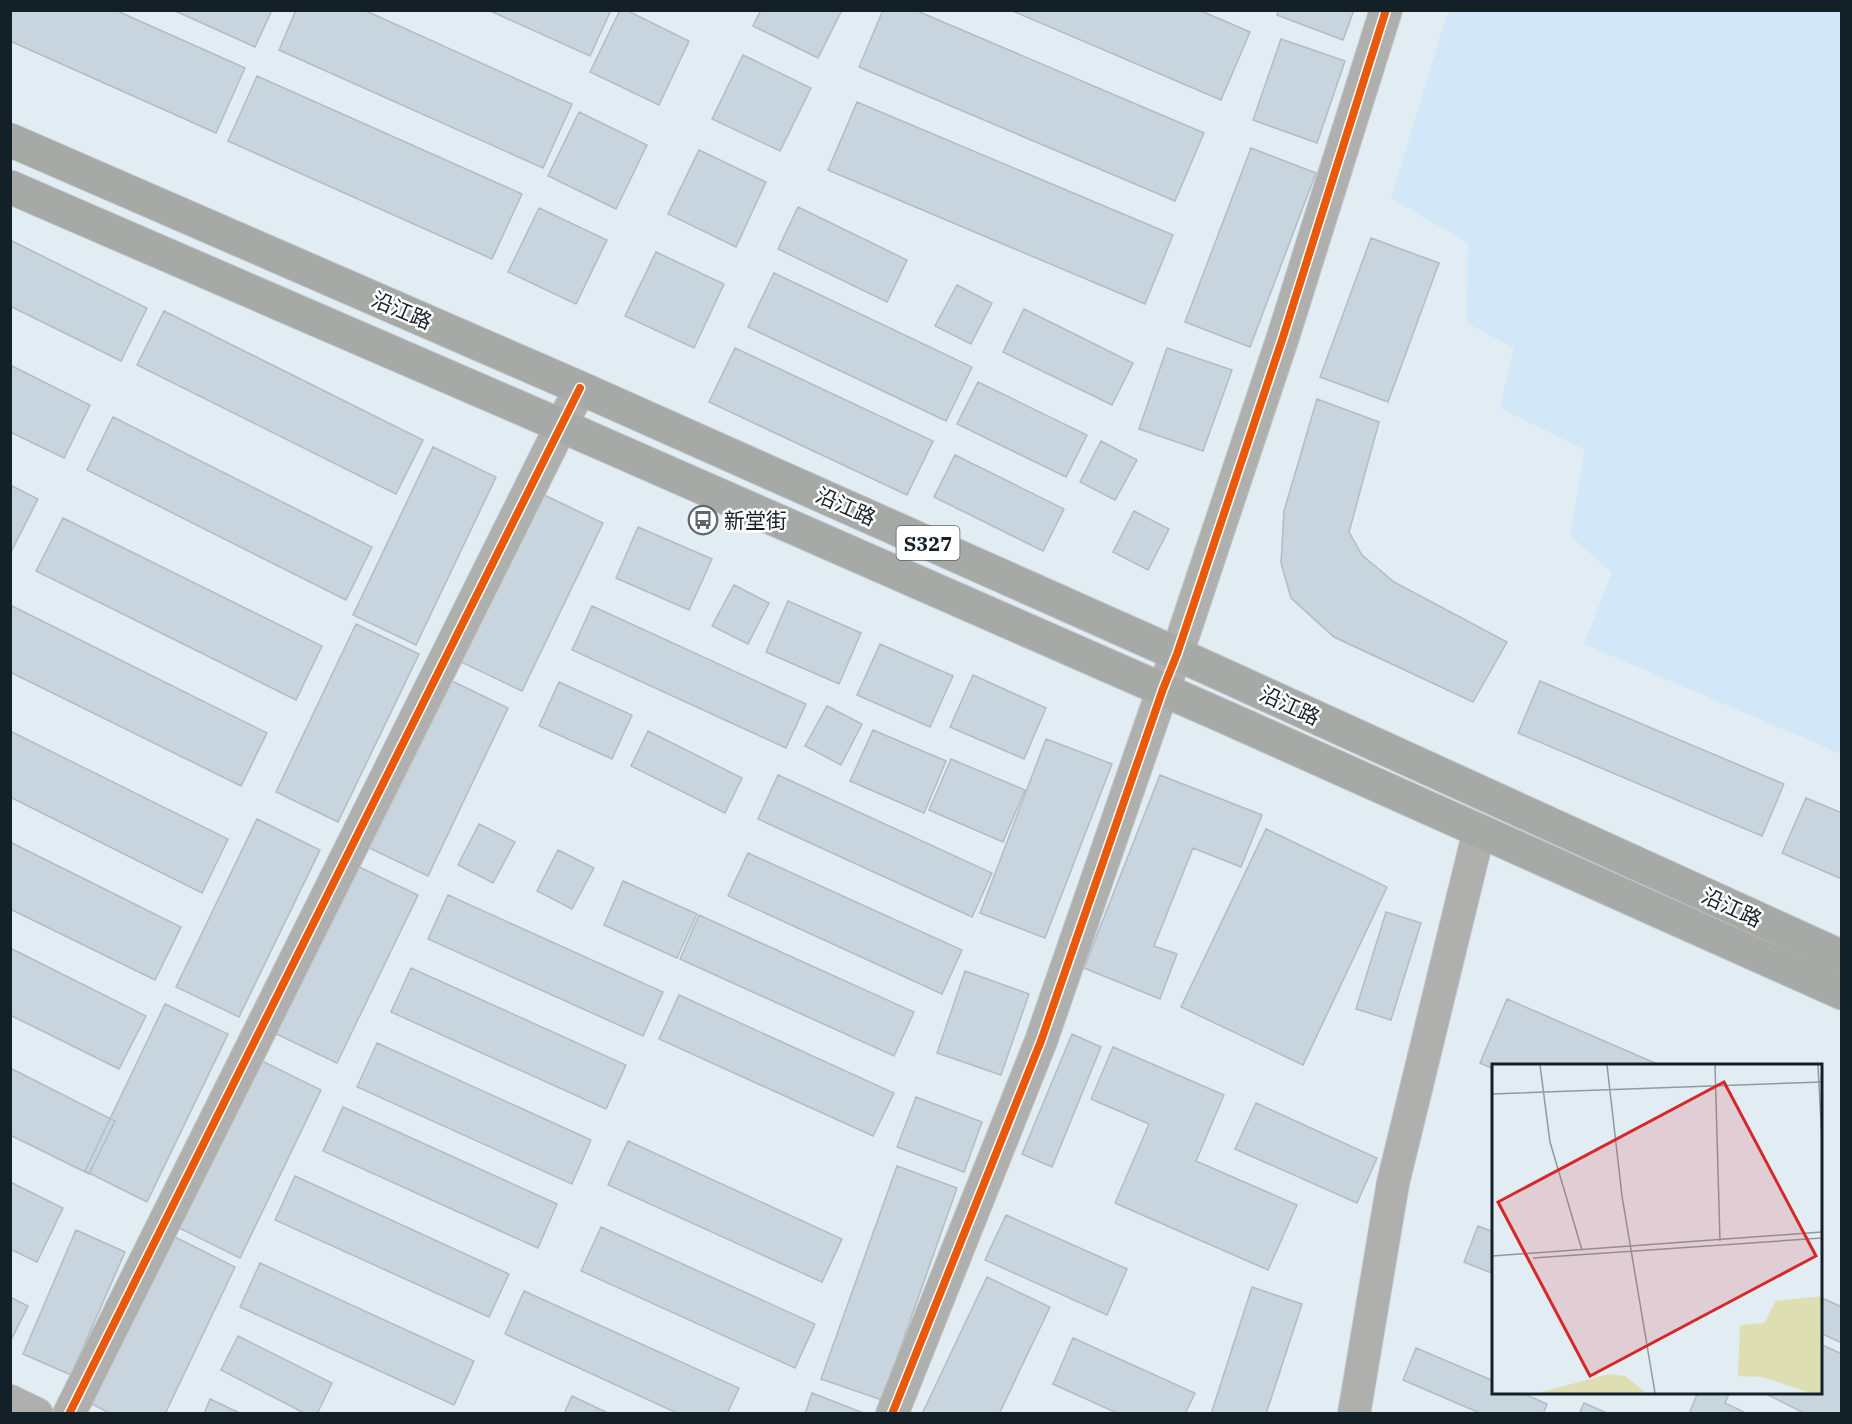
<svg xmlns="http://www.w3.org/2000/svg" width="1852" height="1424" font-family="'IBM Plex Serif','Noto Sans SC',serif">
  <rect width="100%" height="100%" fill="#e2ecf3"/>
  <path fill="#d2e7f7" d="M1448,11h393v743l-257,-110 28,-72 -42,-36 15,-86 -85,-42 14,-60 -47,-25 1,-80 -77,-45z"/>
  <path fill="#c8d5df" stroke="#b2bcc3" stroke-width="1.5" d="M10,10h105l130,58 -29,65 -206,-92z
    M173,10h99l-17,37z
    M296,10h68l208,94 -29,64 -264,-118z
    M488,10h123l-21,46z
    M620,10h6l63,31 -30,64 -69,-33z
    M761,10h81l-24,48 -65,-32z
    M883,10h32l289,123 -29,68 -316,-134z
    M1010,10h189l51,22 -29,68z
    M1278,10h76l-11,30 -66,-25z
    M1281,39l64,22 -28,82 -64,-23z
    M743,55l68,33 -31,63 -68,-32z
    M257,76l265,118 -30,65 -264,-118z
    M857,102l316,133 -28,69 -317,-134z
    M579,112l68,33 -31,64 -68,-33z
    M1251,148l65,25 -66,174 -65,-25z
    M699,150l67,32 -30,65 -68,-33z
    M798,207l109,53 -20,42 -109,-53z
    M539,208l68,32 -31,64 -68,-32z
    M1371,238l68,25 -51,139 -68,-25z
    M10,240l137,68 -26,53 -111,-55z
    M656,252l68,32 -30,64 -69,-32z
    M774,273l198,94 -26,54 -198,-94z
    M957,285l35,18 -21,41 -36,-18z
    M1024,309l109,54 -21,42 -109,-53z
    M164,311l259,129 -27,54 -259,-129z
    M735,348l198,93 -26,54 -198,-93z
    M1167,348l65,22 -29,81 -64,-22z
    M10,365l80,40 -26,53 -54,-26z
    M978,382l109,53 -21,42 -109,-53z
    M1317,399l62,23 -30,110 13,23 32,27 113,60 -34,60 -139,-65 -43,-39 -10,-35 3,-52z
    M113,417l259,130 -26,53 -259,-130z
    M1101,441l36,19 -22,40 -35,-18z
    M433,447l63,30 -80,168 -63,-30z
    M955,455l109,54 -21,42 -109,-54z
    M10,485l28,14 -27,53 -1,-1z
    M540,493l63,30 -81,168 -63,-30z
    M1134,511l35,18 -21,41 -35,-18z
    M63,518l259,128 -26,54 -260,-129z
    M638,527l74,32 -23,51 -73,-32z
    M734,585l35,18 -21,41 -36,-18z
    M788,601l73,32 -22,51 -73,-32z
    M10,605l257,128 -26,53 -231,-114z
    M592,606l214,98 -20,44 -214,-98z
    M356,624l63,30 -81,168 -62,-30z
    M880,644l73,32 -23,51 -73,-32z
    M973,675l73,33 -22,51 -74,-32z
    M446,678l62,30 -80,168 -63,-30z
    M1540,681l244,103 -22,52 -244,-103z
    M559,682l73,33 -20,44 -73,-33z
    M827,706l35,18 -21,41 -36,-19z
    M873,730l73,31 -22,52 -74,-32z
    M10,731l218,108 -26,54 -192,-96z
    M648,731l94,47 -17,35 -94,-47z
    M1046,739l66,25 -67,174 -65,-25z
    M951,759l74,31 -22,52 -74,-32z
    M778,775l214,98 -20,44 -214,-98z
    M1160,775l102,40 -21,52 -48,-19 -39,98 23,8 -17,45 -76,-31z
    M1806,798l36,15v66l-60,-26z
    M257,819l63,31 -81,167 -63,-30z
    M479,824l36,18 -22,41 -35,-18z
    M1266,829l121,58 -84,178 -122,-58z
    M10,842l171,85 -26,53 -145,-71z
    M558,850l36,18 -22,41 -35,-18z
    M748,853l214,97 -20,44 -214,-98z
    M355,865l63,30 -81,168 -63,-30z
    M623,881l74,33 -20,44 -73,-33z
    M448,895l215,97 -20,44 -215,-97z
    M1386,912l35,11 -30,97 -35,-11z
    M699,915l215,97 -20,44 -214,-97z
    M10,948l136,68 -27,53 -109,-54z
    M411,968l215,97 -20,44 -215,-97z
    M965,971l64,23 -28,81 -64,-22z
    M679,995l215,98 -21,43 -214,-97z
    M1507,999l155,67h-168v3l-14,-6z
    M165,1004l63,30 -81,168 -62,-31z
    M1072,1034l29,13 -49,120 -30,-13z
    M377,1043l214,97 -19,44 -215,-97z
    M1113,1047l111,48 -28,66 101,44 -29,65 -153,-67 34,-79 -58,-25z
    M258,1059l63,31 -81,168 -63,-31z
    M10,1068l105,53 -26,53 -79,-39z
    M916,1097l66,25 -18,50 -67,-25z
    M1256,1103l121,55 -20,45 -122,-54z
    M343,1107l214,97 -19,44 -215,-97z
    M628,1141l214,98 -20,43 -214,-97z
    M897,1166l60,22 -75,212 -61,-21z
    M295,1176l214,98 -20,43 -214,-97z
    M10,1182l53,26 -26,54 -27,-13z
    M1006,1215l121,54 -20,46 -122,-55z
    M1478,1226l16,6v42l-30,-12z
    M601,1227l214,97 -20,44 -214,-97z
    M76,1230l49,22 -54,123 -48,-21z
    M173,1236l62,31 -70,147h-54l-19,-10z
    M260,1263l214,98 -20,44 -214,-98z
    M987,1277l63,30 -51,107h-77z
    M1252,1287l50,17 -36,110h-55z
    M524,1291l215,97 -12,26h-48l-174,-80z
    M10,1297l18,9 -18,36z
    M1820,1297l22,10v36l-22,-10z
    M238,1336l94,47 -15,31h-11l-85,-44z
    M1073,1338l122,55 -10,21h-66l-66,-30z
    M1820,1344l22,10v60h-36l-44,-22h58z
    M1416,1348l78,33v11h26l27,12 -4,10h-61l-79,-34z
    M1698,1392h32l-5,11 23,11h-59z
    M812,1393l54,21h-61z
    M572,1396l38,18h-46z
    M210,1399l32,15h-38z
    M1584,1403l25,11h-30z"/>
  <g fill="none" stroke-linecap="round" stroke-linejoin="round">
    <g stroke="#bfc6cd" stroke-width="34">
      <path id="minor" d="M10,1401l27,13
        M69,1414l511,-1026
        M892,1414l149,-373 122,-352 14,-35 106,-317 103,-327
        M1354,1414l39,-231 86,-352"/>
    </g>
    <g stroke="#bfc6cd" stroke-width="35">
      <path id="primary" d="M10,140l570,248 597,266 665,303
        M10,187l552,239 663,291 617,276"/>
    </g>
    <use href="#minor" stroke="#afb0ad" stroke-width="32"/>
    <use href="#primary" stroke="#a6a9a6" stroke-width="33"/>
    <g stroke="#fff" stroke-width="11">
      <path id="cycleway" d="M69,1414l511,-1026
        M892,1414l149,-373 122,-352 14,-35 106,-317 103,-327"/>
    </g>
    <use href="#cycleway" stroke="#e8590c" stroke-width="8"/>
  </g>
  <defs>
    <g id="bus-ring" transform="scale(1.5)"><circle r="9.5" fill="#fff" stroke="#5c676f" stroke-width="1.5"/><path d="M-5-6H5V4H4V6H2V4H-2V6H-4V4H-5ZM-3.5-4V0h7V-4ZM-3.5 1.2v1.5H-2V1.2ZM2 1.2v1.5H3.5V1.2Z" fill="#5c676f"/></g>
  </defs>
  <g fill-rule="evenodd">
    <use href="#bus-ring" x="703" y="520"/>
  </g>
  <g text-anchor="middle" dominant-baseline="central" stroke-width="5" stroke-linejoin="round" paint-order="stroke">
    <rect fill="#fff" stroke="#5a6368" stroke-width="1.5" x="896.5" y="526" width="63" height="34" rx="4.5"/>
    <g font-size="20" font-weight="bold" fill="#142028">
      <text x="928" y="543">S327</text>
    </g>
    <g font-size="21" fill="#142028" stroke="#fff">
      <text transform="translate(402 310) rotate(23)">沿江路</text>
      <text transform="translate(846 506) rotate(24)">沿江路</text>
      <text transform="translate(1290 705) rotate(25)">沿江路</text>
      <text transform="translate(1732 907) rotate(25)">沿江路</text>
    </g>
    <g font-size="21" fill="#142028" stroke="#fff" text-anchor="start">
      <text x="724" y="520">新堂街</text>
    </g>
  </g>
  <g transform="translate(1492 1064)">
    <rect width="330" height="330" fill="#e2ecf3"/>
    <path d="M330,232v97l-15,-1 -45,-15 -24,-1 2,-51 24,-2 12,-22zM117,310l16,2 21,17h-108z" fill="#dedeb3"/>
    <path fill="none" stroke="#909aa2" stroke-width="1.5" d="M48,1l10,77 32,108M115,1l15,131 33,197M223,1l5,176M326,1l4,76M0,30l330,-12M0,192l330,-24M41,194l289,-20"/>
    <path fill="#d62828" fill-opacity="0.15" stroke="#d62828" stroke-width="3" d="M232,18l92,174 -226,120 -92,-174z"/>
    <rect width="330" height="330" fill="none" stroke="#142028" stroke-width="3"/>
  </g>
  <rect width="1852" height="1424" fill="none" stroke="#142028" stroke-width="24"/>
</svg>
